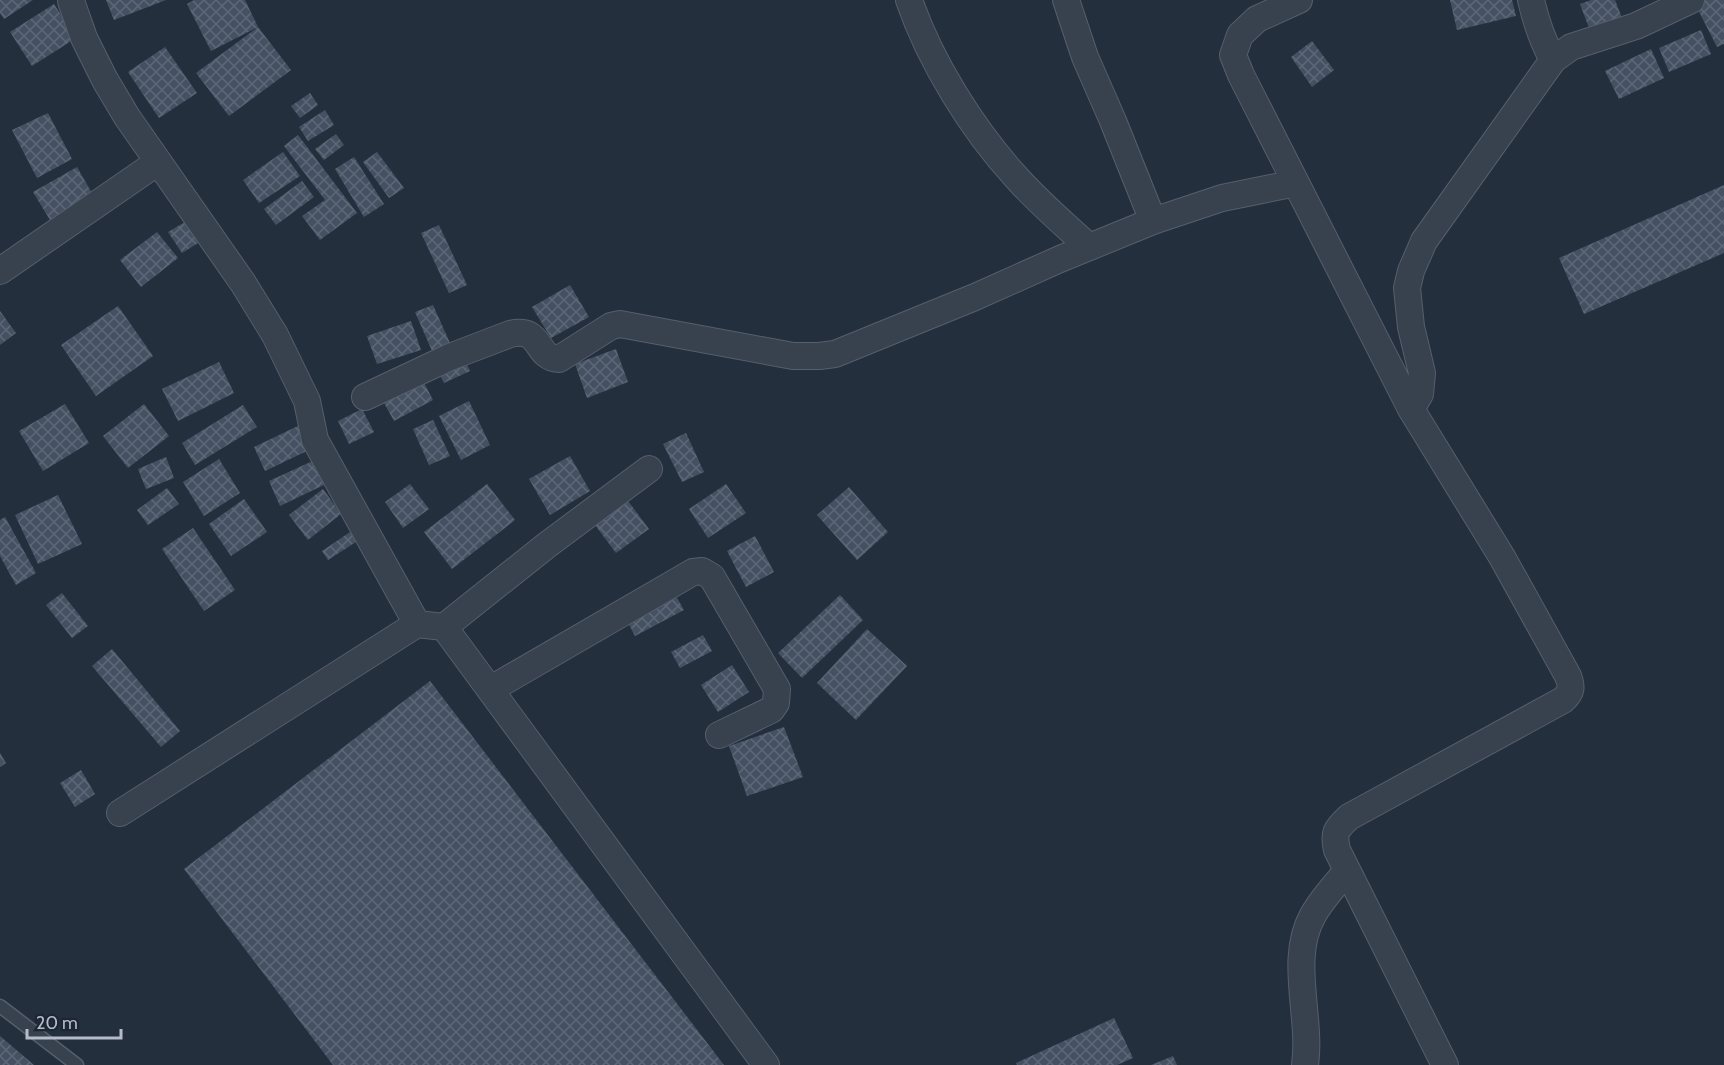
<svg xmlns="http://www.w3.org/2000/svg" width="1724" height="1065" font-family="Cabin,sans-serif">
  <defs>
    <pattern id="building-cross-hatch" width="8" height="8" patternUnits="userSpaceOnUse" patternTransform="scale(1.5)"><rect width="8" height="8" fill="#455162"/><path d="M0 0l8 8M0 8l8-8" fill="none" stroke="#5d6877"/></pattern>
  </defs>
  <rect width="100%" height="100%" fill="#242f3e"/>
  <path fill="url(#building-cross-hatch)" d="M0,0h33l-29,19 -4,-6z
    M106,0h60l-52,20z
    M194,0h51l13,27 33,43 -62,46 -33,-43 62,-46 -47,24 -24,-47z
    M1450,0h62l4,16 -59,14z
    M1591,0h24l9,23 -32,13 -12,-32z
    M1704,0h20v44l-7,3 -22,-43z
    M54,4l22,34 -44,28 -22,-34z
    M1701,30l10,24 -42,18 -10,-24z
    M1312,41l22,29 -22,17 -21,-30z
    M165,47l32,46 -38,25 -31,-46z
    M1651,49l13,29 -45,21 -14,-28z
    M310,93l8,12 -18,13 -9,-12z
    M325,110l9,15 -26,16 -9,-14z
    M48,113l24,46 -35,19 -25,-48z
    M336,134l8,11 -20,15 -9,-11z
    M298,135l59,78 -37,27 -18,-24 23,-16 -41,-54z
    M283,152l17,24 -41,27 -16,-23z
    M377,152l27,36 -15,10 -26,-36z
    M354,157l30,47 -20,13 -29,-48z
    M77,167l16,28 -43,25 -17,-28z
    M302,181l12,16 -38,28 -12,-16z
    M1724,185v68l-140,61 -25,-56z
    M190,219l13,21 -21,13 -14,-21z
    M439,225l28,60 -18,8 -28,-60z
    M157,232l21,26 -37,29 -21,-27z
    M570,285l19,32 -38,21 -19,-31z
    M433,305l17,38 -18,8 -17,-39z
    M118,306l35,50 -57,40 -35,-51z
    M0,311l16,22 -16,12z
    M411,321l10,29 -44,14 -10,-28z
    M616,349l12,33 -41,16 -12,-34z
    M463,356l7,15 -26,12 -7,-14z
    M219,362l15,31 -56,28 -16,-32z
    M419,373l14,27 -39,21 -15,-27z
    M469,401l21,44 -29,15 -22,-44z
    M65,404l24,39 -46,28 -24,-40z
    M144,404l25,32 -41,32 -25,-32z
    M243,405l14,22 -62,38 -13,-22z
    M362,409l12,23 -25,12 -11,-23z
    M433,420l17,36 -21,9 -16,-36z
    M300,425l11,24 -46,22 -11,-24z
    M686,433l18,39 -22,10 -19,-38z
    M570,456l20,35 -40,24 -21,-36z
    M166,457l8,21 -28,11 -8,-20z
    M219,459l21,34 -36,23 -21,-34z
    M317,459l11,24 -48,23 -11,-25z
    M410,484l19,25 -26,19 -18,-26z
    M487,484l28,36 -63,49 -28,-37z
    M726,484l20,29 -38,25 -19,-29z
    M849,487l39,45 -31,28 -40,-45z
    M167,488l12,16 -31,21 -11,-15z
    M323,489l18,25 -33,26 -19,-25z
    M58,495l24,49 -44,20 -23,-49z
    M244,499l23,33 -36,24 -22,-32z
    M628,501l21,28 -33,24 -21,-28z
    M5,517l31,56 -20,12 -16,-29v-36z
    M193,528l42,62 -31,21 -42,-62z
    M353,530l6,10 -31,20 -6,-9z
    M755,536l19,36 -28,15 -19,-36z
    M673,591l11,19 -49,26 -10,-19z
    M62,593l26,33 -16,12 -26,-33z
    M840,595l23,25 -61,58 -24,-25z
    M867,629l40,37 -51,54 -39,-37z
    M703,635l9,16 -32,17 -9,-16z
    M112,649l68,82 -19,16 -69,-81z
    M732,665l17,27 -31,20 -17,-27z
    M430,681l294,384h-391l-149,-196z
    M784,727l19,50 -56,19 -18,-50z
    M0,753l6,10 -6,4z
    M81,770l14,24 -20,13 -15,-24z
    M1114,1018l19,40 -16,7h-100l-1,-2z
    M0,1036l34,29h-34z
    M1173,1056l4,9h-26z"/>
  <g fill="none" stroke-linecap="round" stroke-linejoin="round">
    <g stroke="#565f6c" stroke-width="15">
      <path id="lane" d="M0,1006l77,59"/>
    </g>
    <g stroke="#565f6c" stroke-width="28">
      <path id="street" d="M909,0c21,61 63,129 107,177 22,25 48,47 73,70
        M1066,0l19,57 28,64 40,100
        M1299,0l-42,19 -17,16 -7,20 8,20 170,334 91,148 66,119c4,11 4,16 -5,24l-214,117c-13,12 -16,16 -12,33l108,215
        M1531,0c5,22 11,40 22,60
        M71,1l13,37 21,42 22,37 116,166 32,52 32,66 8,39 102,184 27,3 322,438
        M0,271l158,-109
        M365,397l85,-40 60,-23c33,-8 24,24 49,25l52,-33 9,-2 173,32h26l16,-2 140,-57 85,-38 93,-38 69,-23 74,-15
        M1411,409l9,-15 2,-21 -11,-46 -4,-39 4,-17 13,-30 129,-181 18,-13 65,-21 55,-26
        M444,627l103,-82 102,-76
        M491,689l202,-117 9,-1 10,6 65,112 -1,14 -5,7 -52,25
        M120,813l297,-189
        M1305,1065c7,-48 -17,-106 8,-150 9,-16 22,-30 34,-44"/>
    </g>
    <use href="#lane" stroke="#38414e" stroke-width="12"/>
    <use href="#street" stroke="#38414e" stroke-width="26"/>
  </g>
  <path d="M27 1029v9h94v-9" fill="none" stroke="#b4bcc9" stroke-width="3"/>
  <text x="36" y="1029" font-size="18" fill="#b4bcc9" stroke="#1d2633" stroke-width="4.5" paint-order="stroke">20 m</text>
</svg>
